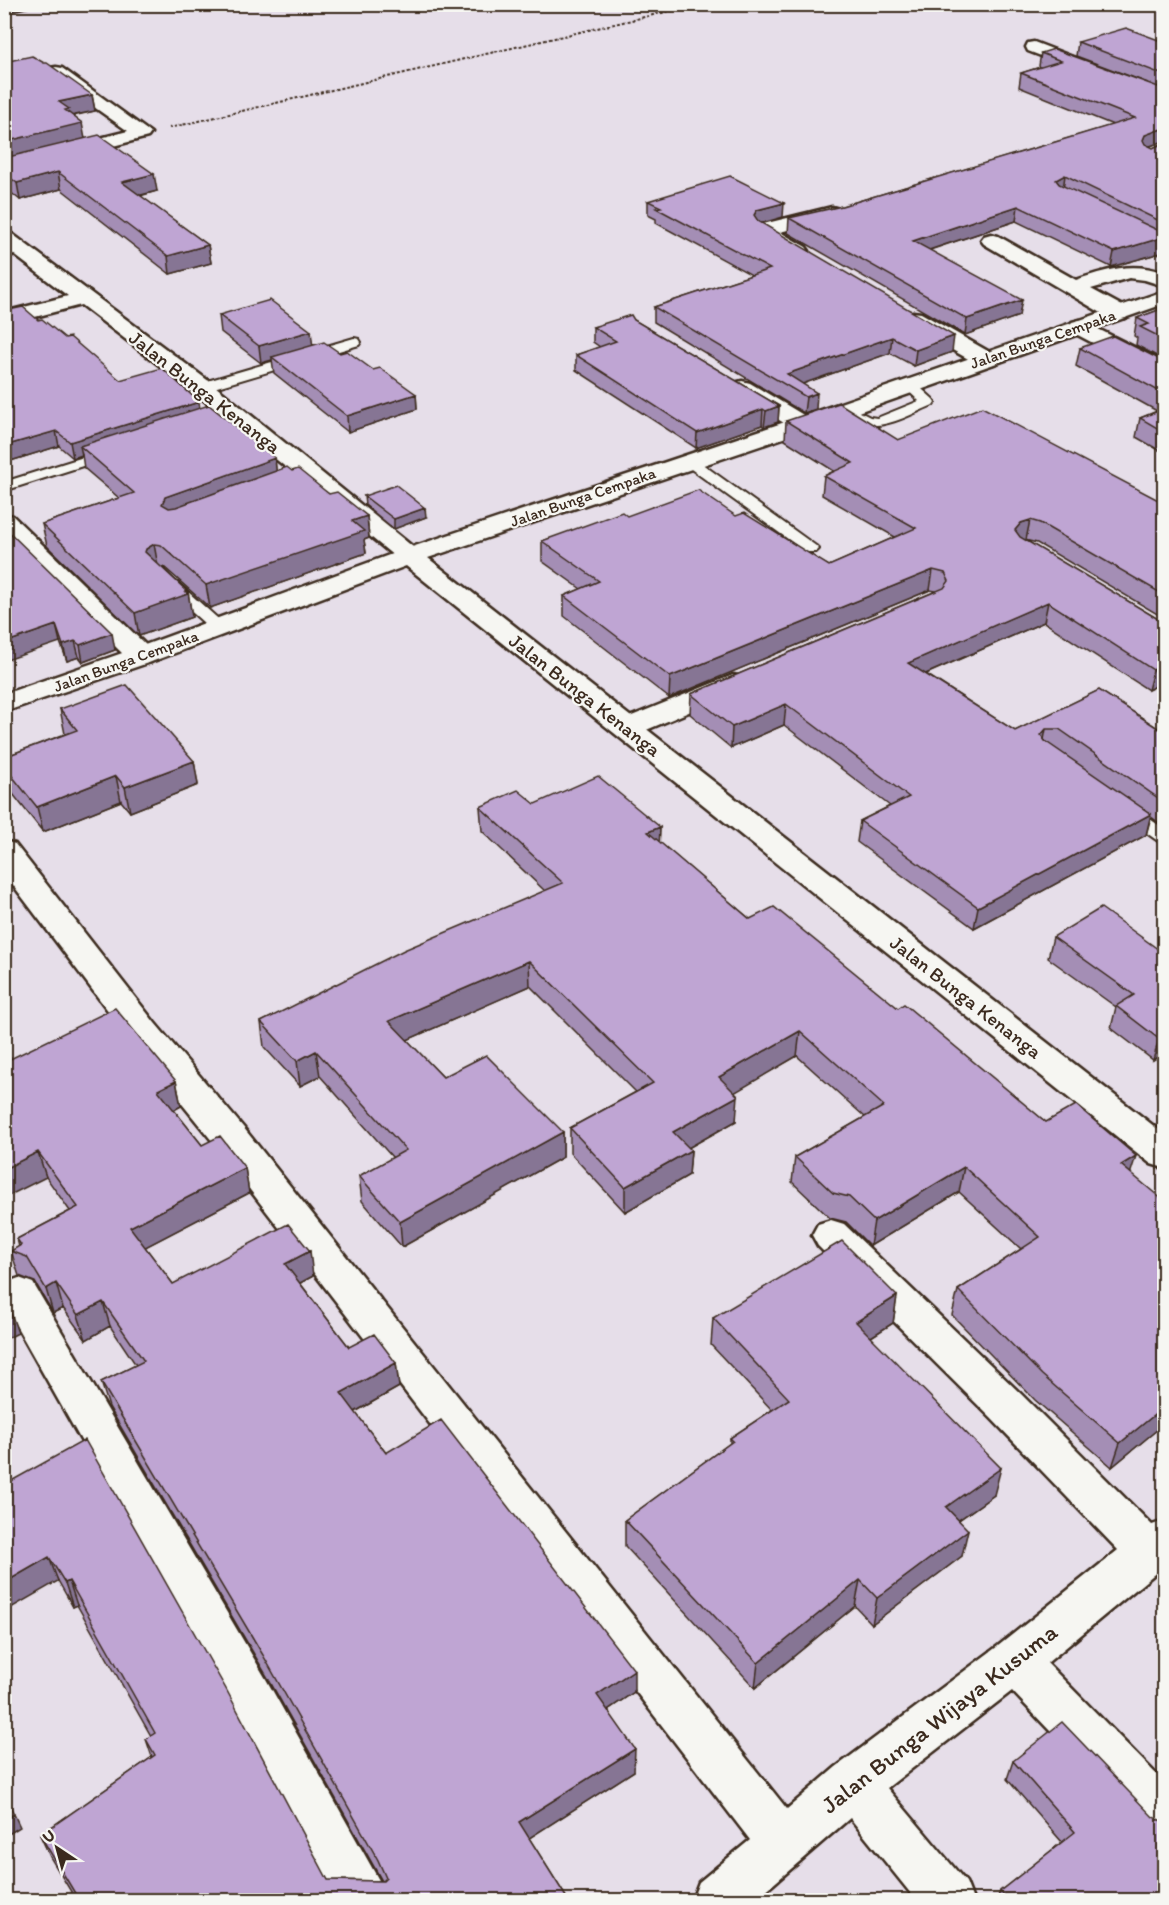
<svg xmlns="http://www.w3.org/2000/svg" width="1169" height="1905" font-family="Itim,sans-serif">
  <rect width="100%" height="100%" fill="#e6dee9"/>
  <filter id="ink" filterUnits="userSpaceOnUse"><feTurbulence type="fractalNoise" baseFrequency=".0167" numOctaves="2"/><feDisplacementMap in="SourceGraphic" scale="12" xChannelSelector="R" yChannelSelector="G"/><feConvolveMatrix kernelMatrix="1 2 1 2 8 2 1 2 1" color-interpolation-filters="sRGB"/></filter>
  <g filter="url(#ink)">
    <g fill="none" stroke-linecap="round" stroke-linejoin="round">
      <g stroke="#3b2a1e" stroke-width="4">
        <path id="lane" d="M354,338l5,1 2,3 -2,3 -152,45 -5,1 -7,-4 2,-3z
          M909,381l5,1 19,17 2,3 -2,3c-31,13 -66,36 -94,4l7,-4 24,12 7,1 42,-17 -17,-16z
          M106,450l7,4 -2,3 -107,34v-9z
          M689,457l5,1 122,88 3,3 -3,3h-10l-122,-88 -2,-3z
          M172,581l6,2 47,42 2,3 -2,3h-12l-47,-42 -2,-3z
          M1127,805l6,2 31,22v14l-6,-2 -37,-26 -3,-4 3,-4z"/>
      </g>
      <g stroke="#3b2a1e" stroke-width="5">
        <path id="street" d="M1034,42l130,50v11l-136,-52 -2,-4 2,-4z
          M56,67l6,1 89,65 -3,4 -144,37v-12l124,-31 -78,-55 -3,-4 3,-4z
          M832,207l7,2 3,4 -3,4 -59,15 26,15 3,4 -3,4h-14l-33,-19 -3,-4 3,-7z
          M4,231l7,2 199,149 208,169 4,5 -4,5 -9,3 -9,-3 -206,-169 -113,-87 -77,20v-13l64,-16 -64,-49z
          M991,234l7,2 78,44c30,-10 57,-19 88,-7v13l-19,-6 -16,-2 -38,11 35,19 3,5 -3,5 -8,1 -8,-1 -126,-74 -3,-4 3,-4z
          M913,312l8,1 72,41 3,5 -3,5 -8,2 -8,-2 -72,-41 -3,-5 3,-5z
          M1080,320l84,42v16l-8,-2 -84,-44 -3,-5 3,-5z
          M742,381l8,2 60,36 4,5 -4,5 -8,2 -8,-2 -60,-36 -3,-5 3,-5z
          M4,514l9,2 138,134 4,6 -4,6 -10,2 -10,-2 -127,-126z
          M733,675l10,2 4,6 -4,6 -106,45 -10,3 -10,-3 -4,-6 4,-6z
          M4,841l11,3 140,179 88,104 544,682 49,-42 162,-121 120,-96 -127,-132 -173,-172 -6,-11 6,-11 13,-4 13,4 177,170 131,131 12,-4v45l-117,97 117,119v58l-17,-7 -135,-142 -125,97 79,94 7,18h-57l-66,-82 -95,82h-63l7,-18 51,-42 -533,-693 -86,-106 -127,-168z
          M19,1278l14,5 233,396 114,203 7,18h-52l-101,-189 -230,-407 1,-21z"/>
      </g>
      <g stroke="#3b2a1e" stroke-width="5">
        <path id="secondary" d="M1164,291v13l-354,125 -382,129 736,576v34l-13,-4 -745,-598 -255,96 -147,50v-18l127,-44 269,-99 394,-132z"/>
      </g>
      <path stroke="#3b2a1e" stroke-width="2" stroke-dasharray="3 2" stroke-linecap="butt" d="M169,128l531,-124"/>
      <use href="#lane" fill="#f6f6f2" fill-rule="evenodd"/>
      <use href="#street" fill="#f6f6f2" fill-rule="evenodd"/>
      <use href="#secondary" fill="#f6f6f2" fill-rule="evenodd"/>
    </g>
    <path fill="#a48eb5" stroke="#3b2a1e" stroke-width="1.5" d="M1078,42h86v99l-14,5 3,2 11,-5v109l-53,15 -95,-46 -86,29 89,66 -54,19 -177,-102 1,-15 53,-12 271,-81 -94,-38 2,-14 19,-6 -1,-1 2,-13 107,30 -72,-27z
      M4,62l88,33 3,16 -22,5 12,22 72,53 -17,5 68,49 3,18 -41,11 -109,-85 -41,11 -16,-13z
      M648,201l135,16 -22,6 191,129 -38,14 -24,-13 -88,31 14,25 -12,4 -150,-91v-15l98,-32 -96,-52v-4l-8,-4z
      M1164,308v52l-28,-15 1,-7 -3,-2 3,-18z
      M4,311l34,9 27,18 55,42 80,28 75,50 1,13h16l37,23 38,22 2,22 -5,2 2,13 -156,55 -45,-40 -3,-1 26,25 4,25 -53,19 -92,-90 -5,-22 77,-26 -35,-30 -2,-13 -9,3 -14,-12 -55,17z
      M219,315l121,38 33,17 43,24 1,15 -69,23 -74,-59 -2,-13 -11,3 -40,-31z
      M634,320l145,86 -1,16 -14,5 -2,-2 -66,23 -120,-78v-15l24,-8 -7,-5v-15z
      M1080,348l84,12v93l-28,-16 4,-19 17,-7 -81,-45z
      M786,421l112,19 266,63v115l-127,-75 -12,-3 133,79 6,1v62l-16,8 -104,-68 -118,52 89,57 84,-41 65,42v94l-13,-9 -5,18 -172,93 -117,-86 3,-21 30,-15 -106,-81 -53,23 -41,-34 1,-20 245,-103 -6,-1 -261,108 -105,-82v-20l17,-7 -39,-28v-20l85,-25h109l93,50 66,-29 -73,-42 2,-19 10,-5 -49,-31z
      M364,496l62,21 -32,12 -29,-24z
      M4,527l111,123 -32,12 -4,-5 -12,4 -7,-19z
      M60,709l134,52 4,24 -68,27 -9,-11 -78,31 -38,-48 -1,-27 61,-23z
      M535,804l125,23 -1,15 91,77 148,89 148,114 85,51 33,251 -52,43 -77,-67 -83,-85 6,-25 63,-41 -62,-57 -89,54 -24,-24 -16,-4 -38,-36 3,-25 70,-40 -68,-61 -63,36 2,29 -48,27 3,2 -2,25 -64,37 -55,-59v-25l66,-36 -106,-106 -123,54 36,37 120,55v25l-161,90 -40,-46 -3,-25 34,-18 -73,-82 -20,10 -36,-39 -3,-25 284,-131 -63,-60 -2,-24z
      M1164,876v16l-3,-3z
      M1053,937l109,15 2,101 -11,7 -42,-32 5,-21 -68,-49z
      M4,1062l172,19 5,25 -7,4 28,35 43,23 4,25 -104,54 28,37 140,-8 -13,7 49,64 47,16 3,24 -44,25 31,41 248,239 -26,18 26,61 -105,67 39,62h-492l-26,-43 -10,-22 112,-78 -6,-18 5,-3 -74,-131 -4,2 -69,-122 324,395 54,1 -114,-203 -159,-271 -8,-25 35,-17 -26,-39 -24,14 -23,-32 -10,5 -18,-31 -16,-6 -8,-25 8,-4 -2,-8 53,-28 -24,-34z
      M897,1296l-4,27 -22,14 123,158 -35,25 3,36 -90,68 -17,-18 -100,82 -130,-142v-26l105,-77v-5l42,-28 -61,-65 2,-27z
      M1013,1761l140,56 11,83h-167l3,-9 62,-49 -55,-63z"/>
    <path fill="#867494" stroke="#3b2a1e" stroke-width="1.5" d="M4,4h31v2l-31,7z
      M92,95l3,16 -25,5 12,7 3,16 -81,21v-18l55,-40z
      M1164,128v13l-22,8 1,-9 2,-5z
      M58,172l3,17 -41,11 -3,-17z
      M154,174l3,17 -32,8 -3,-17z
      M1065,175l-2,15 -7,-10z
      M784,203l-1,14 -27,8 -2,-10 3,-5z
      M1018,206l-2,15 -105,35 2,-15z
      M1164,237v15l-53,15 3,-15z
      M208,245l3,18 -41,11 -2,-18z
      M8,293l3,15 -7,2v-16z
      M1022,300l-3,16 -54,19 2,-16z
      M311,331l2,17 -41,9v3l-11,3 -2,-17z
      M954,336l-2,16 -38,14 2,-16z
      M892,337l-2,16 -99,35 -4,-14z
      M817,393l-1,16 -12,4 2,-16z
      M416,394l1,15 -69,23 -1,-16z
      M199,402l2,15 -121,29 2,9 -9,3 -3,-16z
      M779,406l-1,16 -14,5 2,-16z
      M763,409l-1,16 -66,23 1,-15z
      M56,431l3,15 -55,17v-17z
      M275,458l2,21 -109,40 -6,-15 3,-7z
      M425,508l1,9 -32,12v-10z
      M367,516l2,22 -5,2 2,13 -156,55 -4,-23 146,-64z
      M1030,520l-4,20 -9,3 -2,-13 6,-7z
      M154,544l4,22 -13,-14 1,-3z
      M933,570l-3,20 -261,108 1,-21z
      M188,592l4,25 -53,19 -4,-23z
      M1048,602l-4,20 -139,61 3,-20z
      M56,625l4,17 -56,19v-18z
      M112,633l3,17 -32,12 -3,-17z
      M75,641l4,16 -12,4 -4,-16z
      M1164,664v18l-16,8 5,-20z
      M786,704l-2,21 -53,23 1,-21z
      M1046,729l-4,21 -1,-15z
      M194,761l4,24 -68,27 -5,-25z
      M116,776l5,25 -78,31 -6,-25z
      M1151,814l-5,21 -172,93 4,-21z
      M660,827l-1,24 -11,-19z
      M529,961l1,25 -139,61 -2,-26z
      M800,1031l-3,25 -80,47 2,-26z
      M1164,1036v17l-11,7 6,-21z
      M316,1051l4,25 -20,10 -3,-25z
      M176,1081l5,25 -17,9 -6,-25z
      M738,1096l-2,25 -64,36 1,-25z
      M563,1132v25l-161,90 -2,-25z
      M691,1150l-2,25 -64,37v-25z
      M38,1152l8,25 -42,21v-29z
      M1136,1156l-8,25 -7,-16z
      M964,1167l-5,25 -89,54 4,-25z
      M245,1168l4,25 -113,59 -6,-25z
      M310,1251l3,25 -24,13 -4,-25z
      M56,1283l7,25 -10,5 -7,-24z
      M897,1296l-4,27 -41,26 4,-27z
      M103,1302l7,24 -24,14 -8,-25z
      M9,1307l9,26 -14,7v-30z
      M396,1363l3,24 -55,31 -3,-25z
      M1164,1407v17l-52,43 8,-24z
      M1001,1468l-7,27 -54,38 6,-26z
      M968,1530l-6,26 -90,68 5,-26z
      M49,1557l9,24 -54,31v-29z
      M860,1580l-5,26 -100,82 3,-25z
      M69,1581l8,24 -4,2 -8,-24z
      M634,1670v22l-37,25v-22z
      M635,1749l-1,22 -114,73 -1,-22z
      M14,1814l6,13 -16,10v-17z"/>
    <path fill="#bfa5d3" stroke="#3b2a1e" stroke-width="1.5" d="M1126,28l38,14v33l-86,-33z
      M1054,49l110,40v39l-19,7 -2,5 2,4 8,4 11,-5v80l-99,-48 -9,5 3,4 105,49v4l-50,15 -96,-46 -105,35 109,59 -55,19 -178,-101 53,-12 293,-88 -114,-45 40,-12 -20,-8z
      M32,56l12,7h3l45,32 -33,7 10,7 -4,1 17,13 -78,19v-80z
      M99,135l55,39 -32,8 86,63 -40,11 -110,-84 -41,11 -13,-10v-15z
      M730,176l54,27 -27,7 -3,5 4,6 196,115 -38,14 -24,-13 -105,37 30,19 -11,4 -152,-90 116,-38 -114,-61 5,-1 -13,-6z
      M270,300l41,31 -52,15 -40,-31z
      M23,307l15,13 4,-1 23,19 5,-1 50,43 42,-12 37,34 -129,40 -14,-11 -52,15v-135z
      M1164,308v31l-24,-12 9,-3 -12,-6z
      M631,315l3,5 145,86 -13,5 -3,-2 -66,24 -121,-78 40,-14 -23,-14z
      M1113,336l46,23 5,1v34l-84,-46z
      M324,342l16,11 7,-2 26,19 7,-2 36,26 -69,22 -75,-59z
      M839,403l59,37 84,-33 182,96v92l-124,-72 -10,-3 -9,3 -6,7 5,7 138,82 6,1v44l-11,6 -105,-68 -140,61 107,68 84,-41 65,42v70l-105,-73h-13l-5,6 4,6 106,73 -173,93 -118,-86 49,-24 -123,-93 -54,23 -41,-33 253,-106 5,-7 -4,-8 -12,-3 -263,107 -106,-81 35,-15 -57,-40 80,-29 5,4 71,-26 38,26 8,-3 85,53 87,-38 -92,-52 29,-13 -67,-42z
      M209,405l66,53 -110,39 -3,7 7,4 7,-1 111,-40 5,4 6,-2 31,25 8,-2 30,24 -15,5 12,10 -158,54 -45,-40 -7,-1 -8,5 -1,3 43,40h-2l2,2 -53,19 -93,-89 92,-31 -54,-47z
      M1164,409v23l-24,-14z
      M396,485l29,23 -31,11 -30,-23z
      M4,527l108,106 -32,12 -5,-4 -12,4 -7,-20 -52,18z
      M127,685l67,76 -69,26 -9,-11 -79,31 -33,-41v-9l73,-27 -17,-21z
      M598,776l62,51 -12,5 102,87 24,-12 124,101 6,-4 142,118 30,-17 60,51 -15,9 43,36v206l-44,36 -78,-68 -84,-85 82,-53 -76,-70 -90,54 -25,-24 -16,-4 -38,-36 89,-51 -84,-75 -81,46 19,19 -65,36 18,18 -66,37 -55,-59 83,-45 -124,-122 -140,60 54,56 43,-22 77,77 -163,90 -41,-46 47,-26 -90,-99 -19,10 -36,-39 143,-72 159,-67 -83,-76 38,-17 17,14z
      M1101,908l61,44 2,-2v86l-5,3 -43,-33 18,-11 -81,-58z
      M115,1008l61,73 -18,9 44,55 18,-9 25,32 -115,59 43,57 115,-60 22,27 -25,13 64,83 25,-13 22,29 -55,30 45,60 55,-33 193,250 -37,25 38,54 -116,73 49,78h-489l-39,-65 115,-80 -9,-16 9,-6 -86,-152 -4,2 -16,-26 -45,26v-98l81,-45 141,249 102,191 55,1 3,-3 -8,-18 -115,-205 -162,-273 43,-21 -41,-59 -25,13 -22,-32 -10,6 -19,-32 -16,-6 10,-6 -4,-6 61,-32 -40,-55 -34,17v-107z
      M842,1241l55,55 -41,26 145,146 -55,39 22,23 -91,68 -17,-18 -102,83 -133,-143 108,-79 -3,-3 59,-39 -76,-81z
      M4,1299l5,8 -5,3z
      M1062,1722l91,95 11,5v78h-156l-8,-9 75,-59 -62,-71z
      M4,1793l10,21 -10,6z"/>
  </g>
  <g text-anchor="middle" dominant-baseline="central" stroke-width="4.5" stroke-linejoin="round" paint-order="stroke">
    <g font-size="16" fill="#3b2a1e" stroke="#f6f6f2">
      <text transform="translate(1043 339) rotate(-19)">Jalan Bunga Cempaka</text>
      <text transform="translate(583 497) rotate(-19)">Jalan Bunga Cempaka</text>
      <text transform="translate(126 661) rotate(-20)">Jalan Bunga Cempaka</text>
    </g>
    <g font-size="20" fill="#3b2a1e" stroke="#f6f6f2">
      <text transform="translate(205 392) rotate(38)">Jalan Bunga Kenanga</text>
      <text transform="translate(585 695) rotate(38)">Jalan Bunga Kenanga</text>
      <text transform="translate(966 997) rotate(38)">Jalan Bunga Kenanga</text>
    </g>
    <g font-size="24" fill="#3b2a1e" stroke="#f6f6f2">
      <text transform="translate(939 1718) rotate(-38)">Jalan Bunga Wijaya Kusuma</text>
    </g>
  </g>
  <rect width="1169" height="1905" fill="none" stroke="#f6f6f2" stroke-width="24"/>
  <rect x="12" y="12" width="1145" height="1881" fill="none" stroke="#3b2a1e" stroke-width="2" filter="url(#ink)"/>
  <g transform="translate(57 1848) rotate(324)" stroke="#f6f6f2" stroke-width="4.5" paint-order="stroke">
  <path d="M0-4.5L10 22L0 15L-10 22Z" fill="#3b2a1e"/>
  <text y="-9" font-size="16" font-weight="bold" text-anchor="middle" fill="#3b2a1e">U</text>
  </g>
</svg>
